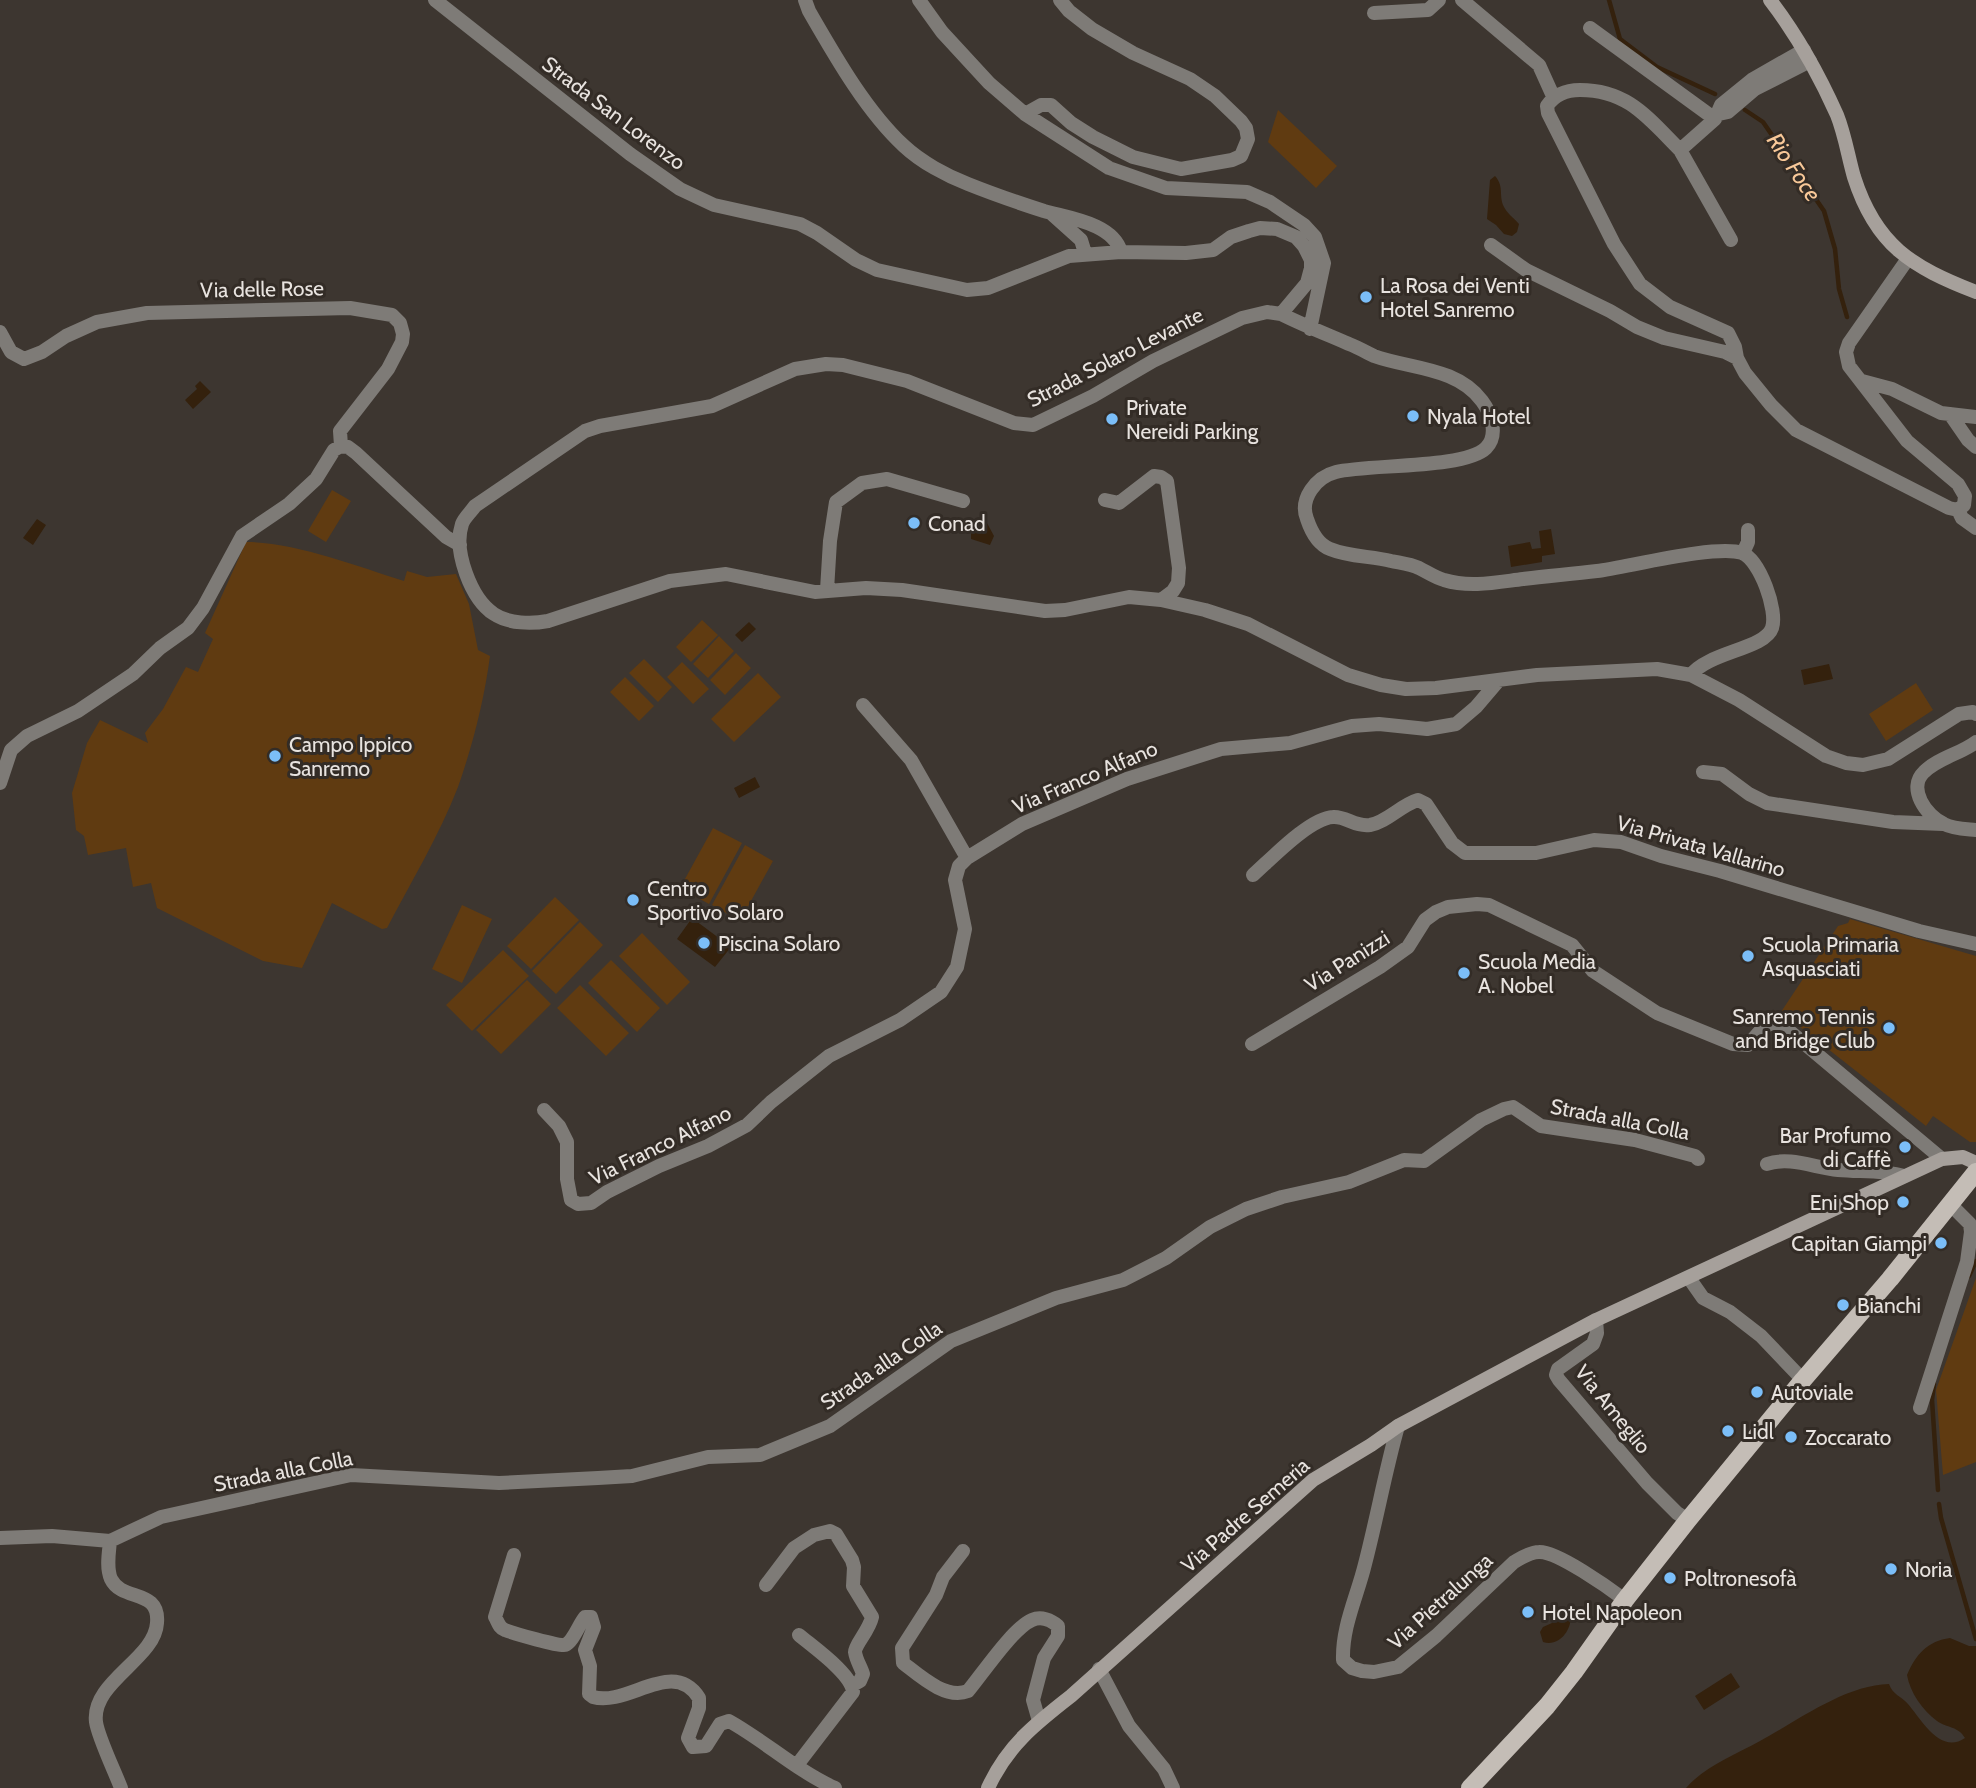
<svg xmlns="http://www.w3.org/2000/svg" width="1976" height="1788" font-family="Cabin,sans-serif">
  <rect width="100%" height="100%" fill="#3d3630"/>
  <path fill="#603b11" d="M1278,110l59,56 -21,22 -48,-46z
    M332,490l19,11 -25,41 -18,-11z
    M246,542c48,0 111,24 158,39l3,-10 20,6 29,-3 13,30 9,46 12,6c-6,45 -17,88 -32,131 -19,49 -47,95 -71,141l-5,1 -50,-26 -30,65 -39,-7 -106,-53 -6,-25 -18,4 -7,-39 -38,7 -4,-19 -8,-6 -4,-37 15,-50 13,-23 48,23 -3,-10 18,-24 23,-42 12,5 15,-33 -8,-6z
    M702,620l16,15 -27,27 -15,-15z
    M719,636l15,15 -26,27 -15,-14z
    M736,653l15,15 -26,27 -15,-15z
    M644,659l28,28 -14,15 -29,-29z
    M682,662l27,27 -16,15 -26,-27z
    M758,673l23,24 -47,45 -23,-23z
    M625,677l29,29 -15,15 -29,-29z
    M1916,683l17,27 -47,31 -17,-27z
    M713,828l29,15 -33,61 -29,-16z
    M745,845l28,16 -33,60 -28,-16z
    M555,897l24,23 -48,49 -24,-23z
    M462,905l30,14 -30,64 -30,-14z
    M1850,919l126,37v186h-6l-37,-26 -7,10 -145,-114 57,-86 10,-3z
    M580,922l23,23 -47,49 -24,-23z
    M642,933l48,49 -23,23 -48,-49z
    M503,950l26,26 -57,55 -26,-26z
    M611,960l49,48 -23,24 -49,-49z
    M527,980l24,24 -50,50 -25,-24z
    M580,985l49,48 -23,23 -49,-48z
    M1976,1278v184l-33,13 -7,-85z"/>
  <path fill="#34210d" d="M1495,176c9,10 4,18 8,29 4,9 10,12 16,19l-2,8 -5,4 -8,-2 -8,-9 -9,-6 3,-39z
    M200,381l11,11 -18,17 -8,-9 12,-11 -2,-3z
    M37,519l9,6 -13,20 -10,-7z
    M983,522l4,1 7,13 -4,9 -19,-6v-10z
    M1551,529l4,25 -13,2v6l-31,5 -3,-21 22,-4 2,7 9,-1 -2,-17z
    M749,622l7,7 -14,13 -7,-7z
    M1829,664l4,15 -29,6 -3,-15z
    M755,777l5,10 -21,11 -5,-10z
    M692,918l39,29 -16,20 -38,-28z
    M1560,1611h6l5,5c0,15 -12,31 -28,26l-3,-10 3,-5 9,-4 3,-9z
    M1950,1638l19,8h7v142h-290c19,-22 49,-33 74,-47 37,-20 85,-56 129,-57 4,11 12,12 19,20 13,15 32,51 57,34 -7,-12 -18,-10 -28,-17 -15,-11 -27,-29 -30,-46 9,-21 21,-34 43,-37z
    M1731,1673l9,14 -36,23 -9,-14z"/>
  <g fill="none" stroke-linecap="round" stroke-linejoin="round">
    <path stroke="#34210d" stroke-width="4.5" d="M1609,0l11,39 37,28 58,27
      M1745,110l18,12 61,89 11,38 4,40 8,28
      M1969,1276l7,-15
      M1934,1384l-2,16 6,90
      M1939,1504l2,14 35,121"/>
    <path stroke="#7e7b77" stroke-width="14" d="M435,0l195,154 50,35 34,16 86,19 17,9 39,27 21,10 90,20 21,-2 81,-32 52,-4 65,1 27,-3 18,-13 18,-6 11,-3 17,1 19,8 8,9 7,14v8l-4,15 -26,31
      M805,0l4,11c26,45 57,100 95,135 17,16 43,30 64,38 25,10 51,19 76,27 24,7 69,12 77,41
      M919,0l23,32 47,51 36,31 84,54 57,20 81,4 23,10 34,23 11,12 9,26 -14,66
      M1462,0l77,65 14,31
      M1374,13l54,-3 11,-10
      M1590,28l125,91
      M1804,50l-51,29 -32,26 -6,14 -35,31c-32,-32 -52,-60 -100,-60 -14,0 -25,4 -33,16l1,7 66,131 26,40 30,23 58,26 7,14 2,11 8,15 26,32 25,25 153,78 9,2 6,-5 1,-9 -7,-12 -51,-43 -58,-75 -3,-14 3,-9 58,-83
      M1025,114l16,-9h10l20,18 22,14 40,20 48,12 51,-9 9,-4 7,-17 -2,-11 -5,-7 -26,-25 -25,-17 -57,-26 -41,-24 -23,-18 -9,-11
      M1719,114l9,-2 27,-23 55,-28
      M1680,150l51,90
      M1052,214l29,26 4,13
      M1491,245l35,25 84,41 27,16 27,11 61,14 12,6
      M0,332l11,20 13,7 18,-7 24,-16 31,-14 50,-9 203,-5 42,7 8,8 3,11 -1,8 -14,27 -48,62 1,15
      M1862,381l30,8 49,24 35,4
      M1950,414l18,26 8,7
      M1105,500l14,3 35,-27 7,1 6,4 12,87 -1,15 -5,8 -12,9
      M1958,510l4,8 14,10
      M1743,553l5,-11v-12
      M827,590l3,-49 6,-39 26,-19 25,-4 76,22
      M1691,675c17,-23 74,-26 81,-47 6,-17 -12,-68 -30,-75 -25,-9 -114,14 -145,18 -25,3 -49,5 -74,8 -25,3 -53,9 -79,1 -8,-2 -17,-8 -25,-12 -9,-4 -19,-5 -28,-7 -19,-5 -42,-4 -61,-12 -13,-5 -19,-18 -23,-30 -8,-20 9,-42 29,-47 31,-8 129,-3 150,-24 13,-13 5,-35 -4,-47 -25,-34 -72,-32 -108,-45 -8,-4 -17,-9 -25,-12 -23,-10 -46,-19 -68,-30l-14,-2 -25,6 -89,43 -60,35 -60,29 -19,-2 -107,-42 -64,-16 -17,-1 -31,5 -83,37 -112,20 -15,5 -110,75c-4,6 -11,12 -13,18 -9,27 9,75 32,90 15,10 38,10 54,7l122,-40 56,-7 89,18 51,-4 36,2 143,21 20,-1 64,-13 32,3 44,10 43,14 100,51 33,10 25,4 30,-1 101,-13 120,-6 34,6 48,25 87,56 20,7 17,2 25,-6 71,-45 14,-2 3,2
      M863,705l48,55 56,98
      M1976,742c-16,12 -38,16 -52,30 -17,16 2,44 20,52 9,5 22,5 32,6
      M1703,772l19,2 27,20 18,9 126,19 50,2
      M0,783l11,-33 16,-14 51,-25 55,-37 27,-26 28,-20 15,-20 39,-72 47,-32 27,-25 18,-29 7,-4 7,1 8,6 90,84 14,8
      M1253,875c18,-16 57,-57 80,-58 13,-1 22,10 37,8 17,-3 31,-20 48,-25l8,4 26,39 13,10h71l58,-13 27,2 40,14 59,15 199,60 57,13
      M1252,1044l128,-77 28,-20 17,-27 11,-8 12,-5 29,-3 12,1 83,40 21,26 64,42 76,31 15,1c10,-10 17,-26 33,-21l161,135
      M544,1110l15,16 8,16v37l4,21 7,4 13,-1 16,-11 52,-26 49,-20 39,-21 24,-23 58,-46 71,-36 41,-28 16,-25 8,-38 -10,-49 4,-14 8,-8 55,-34 105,-45 94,-30 69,-6 62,-17 27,-2 48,5 29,-5 20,-17 23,-27
      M1767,1164c23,-8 48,4 71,6 23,2 44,0 66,6
      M1689,1278l14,20 27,14 31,24 42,44
      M1596,1320l1,13 -4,11 -35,25 -2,6 3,5 88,103 30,30 11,7
      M1920,1408l47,-146 4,-30 -1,-8 -20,-20
      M1398,1426c-13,46 -21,92 -33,138 -8,33 -23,62 -22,96l9,8 10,3 12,1 24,-5 38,-31 78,-74c7,-4 16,-10 25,-10 18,-1 70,36 86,48
      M0,1538l52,-2 58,5 51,-24 190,-42 148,8 99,-5 34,-2 76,-19 52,-2 70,-29 121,-85 105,-43 67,-18 43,-22 44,-31 36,-18 36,-12 67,-15 55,-22 20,1 57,-41 23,-11 9,-2 28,19 94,14 60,16 3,3
      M110,1541c-1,11 -4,27 1,38 11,23 49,9 46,44 -2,36 -66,59 -61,99 2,15 19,50 25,66
      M963,1551l-20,26 -7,18 -34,53 1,15c17,13 43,37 65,28 15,-18 45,-63 64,-71 9,-4 19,0 26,6v10l-14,22 -11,42 6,21
      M514,1555l-19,62c3,5 4,11 10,13 8,3 55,17 60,15 8,-3 14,-21 20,-28h6l3,10 -9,23 5,16 -1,28 4,3c35,10 80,-40 106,1v10l-11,30 5,9 13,-1 14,-22 9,-3c36,20 68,50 106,67
      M766,1585l28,-37 20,-13 16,-4 6,3 16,26 2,7 -1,19 19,31c-3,14 -17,27 -17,35 1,8 6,15 8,22l-3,7 -7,4
      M1099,1669l30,57 35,43 9,19
      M797,1765l56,-73c-1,-18 -40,-45 -54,-57"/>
    <path stroke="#a6a09b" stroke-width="14" d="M1770,0c27,35 49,75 67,115 8,20 11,41 17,62 22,69 58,90 122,115
      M988,1788c19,-42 47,-64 83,-92l242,-216 58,-35 27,-19 198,-106 346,-161 21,-2 13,6"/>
    <path stroke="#c4bdb6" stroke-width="18" d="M1470,1788l77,-82 27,-34 51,-72 63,-80 115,-140 87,-101 86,-107"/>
  </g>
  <g fill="#7bbef8" stroke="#332c26" stroke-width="2.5">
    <circle cx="1366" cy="297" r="7"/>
    <circle cx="1413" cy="416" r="7"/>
    <circle cx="1112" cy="419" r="7"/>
    <circle cx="914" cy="523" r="7"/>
    <circle cx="275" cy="756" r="7"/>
    <circle cx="633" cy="900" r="7"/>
    <circle cx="704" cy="943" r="7"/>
    <circle cx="1748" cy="956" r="7"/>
    <circle cx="1464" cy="973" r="7"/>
    <circle cx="1889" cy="1028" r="7"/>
    <circle cx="1905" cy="1147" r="7"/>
    <circle cx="1903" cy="1202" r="7"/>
    <circle cx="1941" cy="1243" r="7"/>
    <circle cx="1843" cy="1305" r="7"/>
    <circle cx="1757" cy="1392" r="7"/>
    <circle cx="1728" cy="1431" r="7"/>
    <circle cx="1791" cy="1437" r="7"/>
    <circle cx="1891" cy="1569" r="7"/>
    <circle cx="1670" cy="1578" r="7"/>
    <circle cx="1528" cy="1612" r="7"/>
  </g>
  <g text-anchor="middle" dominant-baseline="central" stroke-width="6" stroke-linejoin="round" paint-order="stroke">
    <g font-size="21" fill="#e8e3df" stroke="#332c26">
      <text transform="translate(614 113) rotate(37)">Strada San Lorenzo</text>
      <text transform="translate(262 289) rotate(-1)">Via delle Rose</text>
      <text transform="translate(1115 357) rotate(-27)">Strada Solaro Levante</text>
      <text transform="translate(1085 777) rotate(-23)">Via Franco Alfano</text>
      <text transform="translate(1701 846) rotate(16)">Via Privata Vallarino</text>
      <text transform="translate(1347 961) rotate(-32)">Via Panizzi</text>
      <text transform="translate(1620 1119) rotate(11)">Strada alla Colla</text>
      <text transform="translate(660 1145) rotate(-26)">Via Franco Alfano</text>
      <text transform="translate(881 1365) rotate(-34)">Strada alla Colla</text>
      <text transform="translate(1613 1409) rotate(51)">Via Ameglio</text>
      <text transform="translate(283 1471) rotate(-11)">Strada alla Colla</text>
      <text transform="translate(1245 1515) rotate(-41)">Via Padre Semeria</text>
      <text transform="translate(1440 1601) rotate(-42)">Via Pietralunga</text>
    </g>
    <g font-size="21" fill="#e8e3df" stroke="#332c26" text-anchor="start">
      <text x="1380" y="285">La Rosa dei Venti<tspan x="1380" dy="24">Hotel Sanremo</tspan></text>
      <text x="1126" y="407">Private<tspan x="1126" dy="24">Nereidi Parking</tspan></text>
      <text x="1427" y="416">Nyala Hotel</text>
      <text x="928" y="523">Conad</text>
      <text x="289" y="744">Campo Ippico<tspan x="289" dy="24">Sanremo</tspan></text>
      <text x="647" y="888">Centro<tspan x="647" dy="24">Sportivo Solaro</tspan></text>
      <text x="718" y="943">Piscina Solaro</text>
      <text x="1762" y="944">Scuola Primaria<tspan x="1762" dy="24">Asquasciati</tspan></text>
      <text x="1478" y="961">Scuola Media<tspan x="1478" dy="24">A. Nobel</tspan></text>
      <text x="1875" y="1016" text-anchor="end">Sanremo Tennis<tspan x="1875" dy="24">and Bridge Club</tspan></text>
      <text x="1891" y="1135" text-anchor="end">Bar Profumo<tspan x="1891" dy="24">di Caffè</tspan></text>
      <text x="1889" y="1202" text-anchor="end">Eni Shop</text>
      <text x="1927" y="1243" text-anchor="end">Capitan Giampi</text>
      <text x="1857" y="1305">Bianchi</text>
      <text x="1771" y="1392">Autoviale</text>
      <text x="1742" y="1431">Lidl</text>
      <text x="1805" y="1437">Zoccarato</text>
      <text x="1905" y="1569">Noria</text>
      <text x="1684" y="1578">Poltronesofà</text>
      <text x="1542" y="1612">Hotel Napoleon</text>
    </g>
    <g font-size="23" font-style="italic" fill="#f8c898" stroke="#332c26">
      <text transform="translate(1794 167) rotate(56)">Rio Foce</text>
    </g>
  </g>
</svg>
